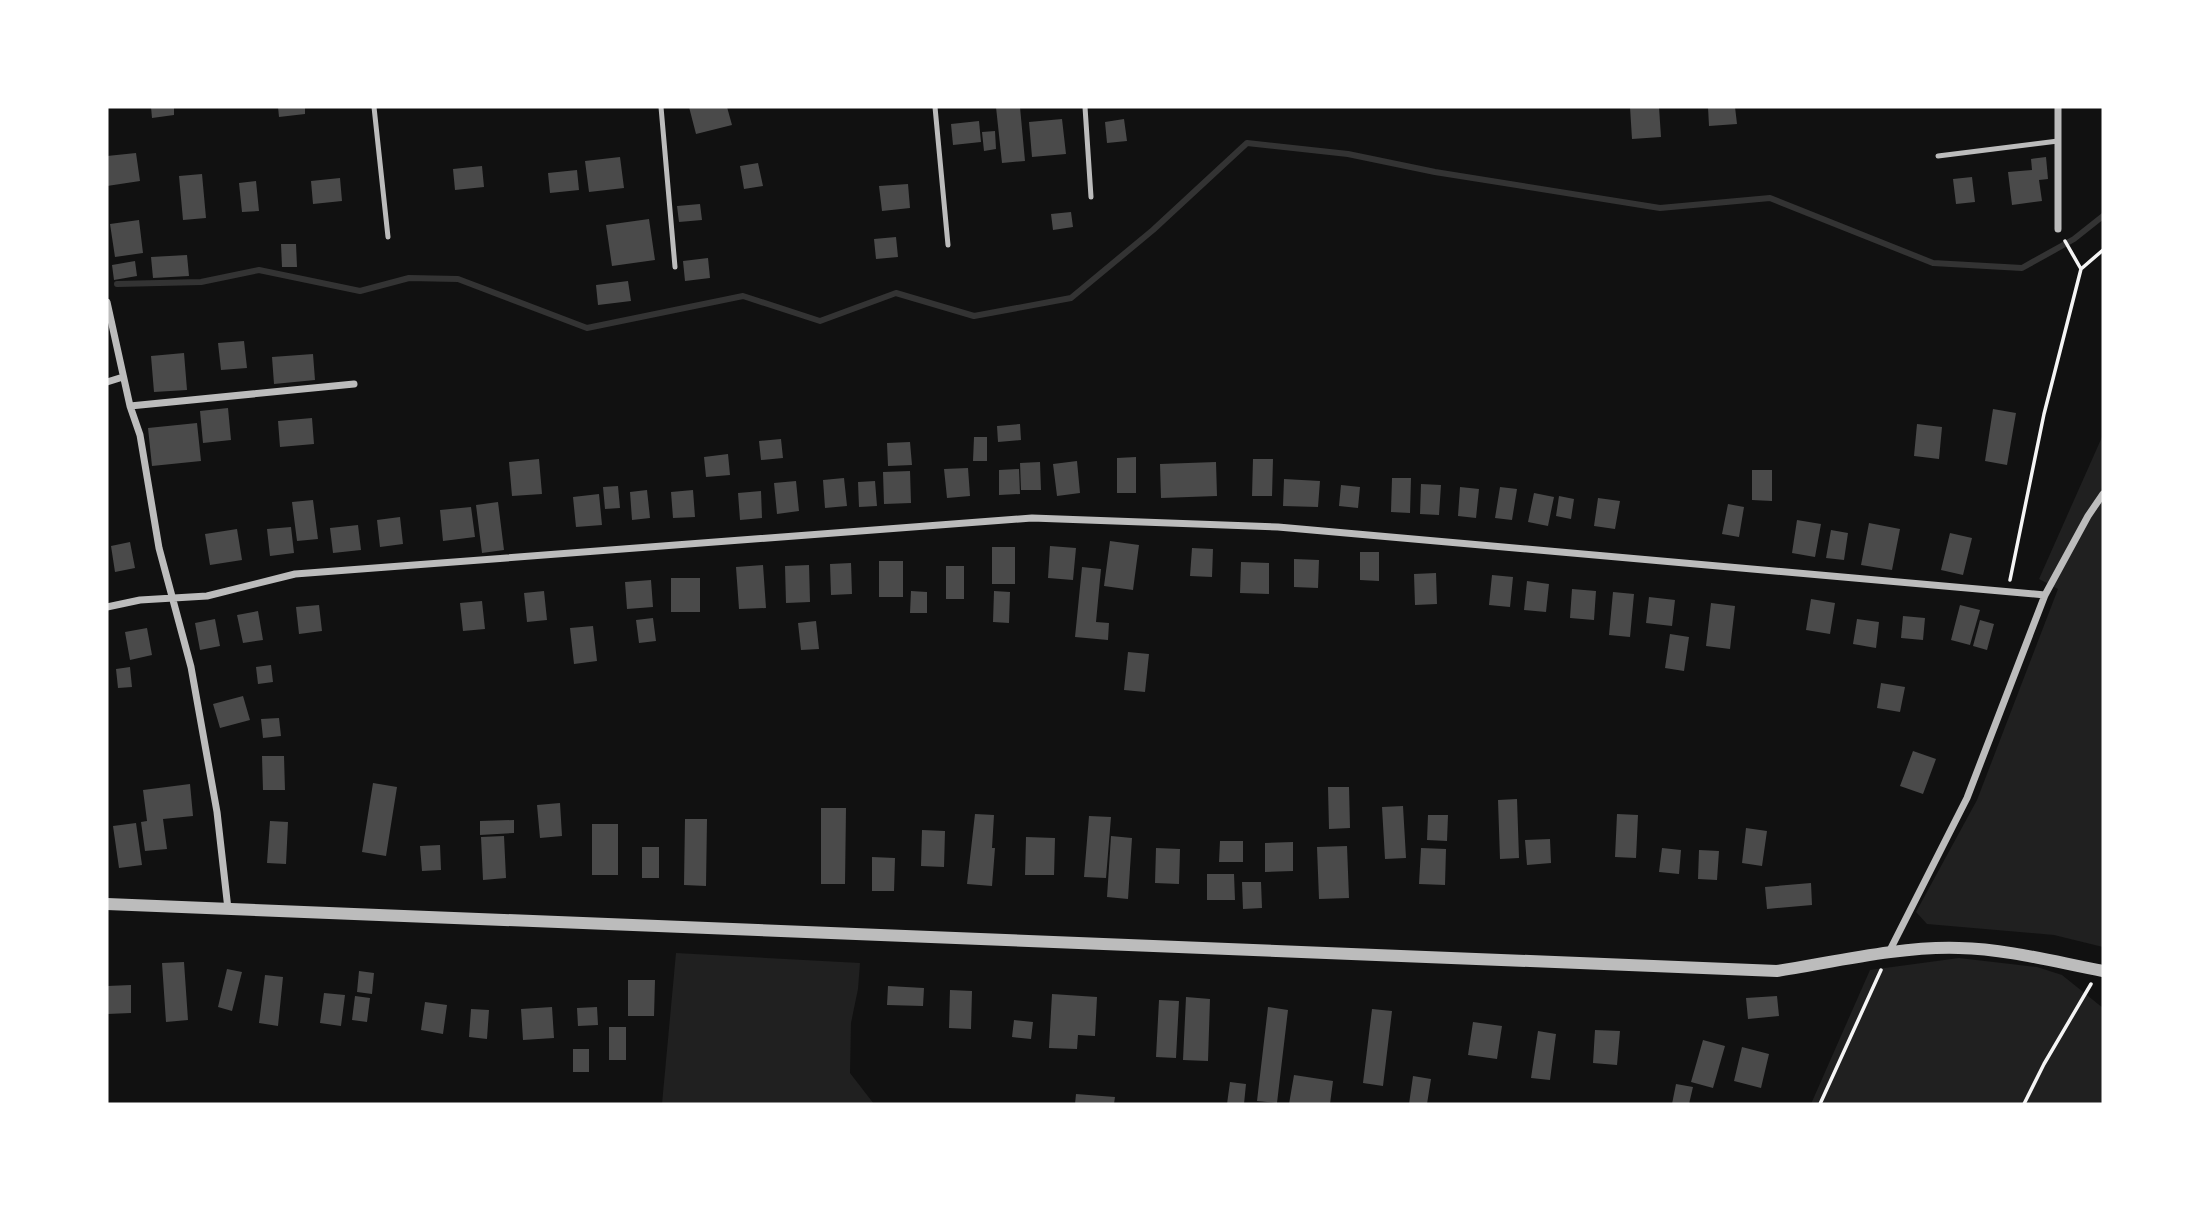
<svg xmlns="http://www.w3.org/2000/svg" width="2210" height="1211" font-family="Mulish,sans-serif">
  <rect width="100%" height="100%" fill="#111"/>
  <path fill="#202020" d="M2103,303v644l-49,-12 -127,-11 -11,-12 61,-112 81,-211 -19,-10 63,-142z
    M676,953l184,10 -2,26 -7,34 -1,50 24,31h-212z
    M1959,958l78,9 25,8 41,33v96h-292l59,-134z"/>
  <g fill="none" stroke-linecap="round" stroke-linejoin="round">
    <path stroke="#333" stroke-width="6" d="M117,284l84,-2 58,-12 101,21 49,-13 49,1 129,49 156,-32 77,25 76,-28 78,23 97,-18 82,-68 94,-87 101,11 87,18 225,36 110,-10 163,65 89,5 52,-29 29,-23"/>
  </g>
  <path fill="#4a4a4a" d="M151,107h23v8l-22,3z
    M278,107h27v7l-26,3z
    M689,107h38l5,18 -36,9z
    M996,107h24l5,54 -23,2z
    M1630,107h29l2,30 -29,2z
    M1708,107h27l2,17 -28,2z
    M1062,119l4,35 -34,3 -3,-35z
    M1124,119l3,22 -20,2 -2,-21z
    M979,121l2,21 -28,3 -2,-21z
    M995,131l1,18 -12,2 -2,-19z
    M136,153l4,28 -33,5v-30z
    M620,157l4,31 -35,4 -4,-31z
    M2046,157l2,22 -9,1 3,21 -30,4 -4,-33 24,-2 -1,-11z
    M758,163l5,23 -19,3 -4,-23z
    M482,166l2,21 -29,3 -2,-21z
    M577,170l2,20 -29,3 -2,-20z
    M202,174l4,44 -23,2 -4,-44z
    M1972,177l3,25 -19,2 -3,-25z
    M340,178l2,23 -29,3 -2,-23z
    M256,181l3,30 -17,1 -3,-29z
    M908,184l2,24 -28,3 -3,-25z
    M700,204l2,16 -23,2 -2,-16z
    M1071,212l2,15 -20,3 -2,-16z
    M649,219l6,41 -43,6 -6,-41z
    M139,220l4,33 -28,4 -5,-33z
    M896,237l2,20 -22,2 -2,-20z
    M281,244h15l1,23h-15z
    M187,255l2,21 -36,2 -2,-21z
    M708,258l2,20 -25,3 -2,-20z
    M135,261l2,15 -23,4 -2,-15z
    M628,281l3,20 -33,4 -2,-20z
    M244,341l3,27 -26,2 -3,-27z
    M184,353l3,37 -33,2 -3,-36z
    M313,354l2,26 -41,4 -2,-27z
    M228,408l3,32 -28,3 -3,-32z
    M1993,409l23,4 -9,52 -22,-4z
    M312,418l2,26 -34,3 -2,-26z
    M197,423l4,38 -49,5 -4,-38z
    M1020,424l1,16 -23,2 -1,-16z
    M1917,424l25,3 -3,32 -25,-3z
    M974,437h13v24h-14z
    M781,439l2,19 -22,2 -2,-19z
    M910,442l2,23 -24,1 -1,-23z
    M728,454l2,21 -24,2 -2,-20z
    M1136,457v36h-19v-35z
    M539,459l3,35 -30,2 -3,-34z
    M1253,459h20l-1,37h-20z
    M1077,461l3,32 -23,3 -4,-32z
    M1040,462l1,28h-20l-1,-27z
    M1216,462l1,34 -56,2 -1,-34z
    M968,468l2,28 -23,2 -3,-29z
    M1019,469l1,25 -21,1v-25z
    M1752,470h20v31l-20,-1z
    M910,471l1,32 -27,1 -1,-32z
    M844,478l3,28 -22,2 -2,-28z
    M1392,478h19l-1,35 -19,-1z
    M1284,479l36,2 -2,26 -35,-1z
    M796,481l3,30 -22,3 -3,-31z
    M875,481l2,25 -18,1 -1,-25z
    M1421,484l20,1 -2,30 -19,-1z
    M1341,485l19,2 -2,21 -19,-2z
    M618,486l2,22 -15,1 -2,-22z
    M1460,487l19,2 -3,29 -18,-2z
    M1500,487l17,2 -5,31 -17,-2z
    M647,490l3,28 -18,2 -2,-28z
    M693,490l2,27 -22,1 -2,-26z
    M761,491l1,27 -22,2 -2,-27z
    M1534,493l20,4 -6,29 -20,-4z
    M599,494l3,31 -26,2 -3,-30z
    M1559,496l15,3 -3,20 -15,-3z
    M1598,498l22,3 -5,28 -21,-3z
    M313,500l5,39 -21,2 -5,-39z
    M498,502l6,48 -22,3 -6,-48z
    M1728,504l16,3 -5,30 -17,-3z
    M471,507l4,30 -32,4 -3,-31z
    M400,517l3,27 -23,3 -3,-27z
    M1797,520l24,4 -6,33 -23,-4z
    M1869,523l31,6 -8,41 -31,-5z
    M358,525l3,25 -28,3 -3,-25z
    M291,527l3,26 -24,3 -3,-27z
    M237,529l5,31 -32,5 -5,-31z
    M1831,530l17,3 -4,27 -18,-2z
    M1950,533l22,5 -9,37 -22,-5z
    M1110,541l29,4 -6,45 -29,-4z
    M130,542l5,26 -20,4 -4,-26z
    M1050,546l26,2 -3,32 -25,-2z
    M992,547h23v37h-23z
    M1192,548l21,1 -1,28 -22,-1z
    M1360,552h19v29l-19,-1z
    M1294,559l25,1 -1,28 -24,-1z
    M879,561h24v36h-24z
    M1241,562l28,1v31l-29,-1z
    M851,563l1,31 -21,1 -1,-31z
    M763,565l3,43 -27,1 -3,-42z
    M809,565l1,37 -24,1 -1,-37z
    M946,566h18v33h-18z
    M1082,567l19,2 -5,53 13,1 -1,17 -33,-3z
    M1436,573l1,31 -22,1 -1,-31z
    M1492,575l21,2 -3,30 -21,-2z
    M671,578h29v34h-29z
    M651,580l2,27 -26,2 -2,-27z
    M1527,581l22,3 -3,28 -22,-2z
    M1572,589l24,2 -2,29 -24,-2z
    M544,591l3,29 -20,2 -3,-29z
    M911,591l16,1v21h-17z
    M994,591l16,1 -1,31 -16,-1z
    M1613,592l21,2 -4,43 -21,-2z
    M1649,597l26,3 -3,26 -26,-3z
    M1811,599l24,4 -5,31 -24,-4z
    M482,601l3,28 -22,2 -3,-28z
    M1711,603l24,3 -5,43 -24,-3z
    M319,605l3,26 -23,3 -3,-27z
    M1960,605l20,5 -10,35 -19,-5z
    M258,611l5,29 -20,3 -6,-28z
    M1903,616l22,2 -2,22 -22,-2z
    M653,618l3,23 -17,2 -3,-23z
    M215,619l5,27 -20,4 -5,-27z
    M1857,619l22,3 -3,26 -23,-4z
    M1980,620l14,4 -7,26 -14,-4z
    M816,621l3,28 -18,1 -3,-27z
    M593,626l4,35 -23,3 -4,-36z
    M147,628l5,27 -22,5 -5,-28z
    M1670,634l19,3 -5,34 -19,-3z
    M1128,652l21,2 -4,38 -21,-2z
    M271,665l2,17 -15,2 -2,-17z
    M130,667l2,20 -14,1 -2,-19z
    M1881,683l24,4 -5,25 -23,-4z
    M243,696l7,24 -30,8 -7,-24z
    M279,718l2,18 -18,2 -2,-19z
    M1913,751l23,8 -13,35 -23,-8z
    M262,756h22l1,34h-22z
    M373,783l24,4 -11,69 -24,-4z
    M190,784l3,32 -30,3 4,30 -22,2 -4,-29 6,-1 -4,-31z
    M1328,787h21l1,41 -21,1z
    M1517,799l2,59 -19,1 -2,-59z
    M560,803l2,33 -22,2 -3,-33z
    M1403,806l3,52 -21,1 -3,-52z
    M821,808h25l-1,76h-24z
    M975,814l19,1 -2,33h3l-3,38 -25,-2z
    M1617,814l21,1 -2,43 -21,-1z
    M1428,815h20l-1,26 -20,-1z
    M1089,816l22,1 -5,61 -22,-1z
    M685,819h22l-1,67 -22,-1z
    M514,820v13l-34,2v-14z
    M270,821l18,1 -2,42 -19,-1z
    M136,823l6,42 -23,3 -6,-42z
    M592,824h26v51h-26z
    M1746,828l21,3 -5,35 -20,-3z
    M922,830l23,1 -1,36 -23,-1z
    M504,836l2,42 -23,2 -2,-43z
    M1111,836l21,2 -4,61 -21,-2z
    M1026,837l29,1 -1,37h-29z
    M1550,839l1,24 -24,2 -2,-25z
    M1220,841h23v21h-24z
    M1293,842v29l-28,1v-29z
    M440,845l1,25 -19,1 -2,-25z
    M1347,846l2,52 -30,1 -2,-52z
    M642,847h17v31h-17z
    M1156,848l24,1 -1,35 -24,-1z
    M1421,848l25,1 -1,36 -26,-1z
    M1662,848l19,2 -2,24 -20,-2z
    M1699,850l20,1 -2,29 -19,-1z
    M872,857l23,1 -1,33h-22z
    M1207,874h27l1,26h-28z
    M1242,882h19l1,26 -19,1z
    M1811,883l1,22 -45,4 -2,-22z
    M184,962l4,58 -22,2 -4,-59z
    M227,969l15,3 -10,39 -14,-4z
    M359,971l15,2 -2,21 -15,-2z
    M265,975l18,2 -5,49 -19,-3z
    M628,980h27l-1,36h-26z
    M131,985v28l-24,1v-28z
    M888,986l36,2 -1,18 -36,-1z
    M950,990l22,1 -1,38 -22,-1z
    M324,993l21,2 -4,31 -21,-3z
    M1052,994l45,3 -2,39 -17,-1 -1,14 -28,-1z
    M355,996l15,2 -3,24 -15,-2z
    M1777,996l2,20 -31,3 -2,-21z
    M1186,997l24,2 -2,62 -25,-1z
    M1159,1000l20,1 -3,57 -20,-1z
    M425,1002l22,3 -4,29 -22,-4z
    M552,1007l2,31 -31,2 -2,-31z
    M597,1007l1,18 -20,1 -1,-18z
    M1268,1007l20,3 -11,93 -20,-2z
    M471,1009l18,1 -2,29 -18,-2z
    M1372,1009l20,2 -9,75 -20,-3z
    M1014,1020l19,2 -2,17 -19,-2z
    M1473,1022l29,4 -5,33 -29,-4z
    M609,1027h17v33h-17z
    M1595,1030l25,1 -3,34 -24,-2z
    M1538,1031l18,3 -6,46 -19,-2z
    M1703,1040l22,6 -12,42 -22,-6z
    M1742,1047l27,7 -8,34 -27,-7z
    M573,1049h16v23h-16z
    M1294,1075l39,6 -3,23h-41z
    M1413,1076l18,3 -4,25h-18z
    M1230,1082l16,2 -2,20h-17z
    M1676,1084l17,3 -4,17h-17z
    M1076,1094l39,3 -1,7h-39z"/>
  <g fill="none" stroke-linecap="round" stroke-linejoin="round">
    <path stroke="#f5f5f5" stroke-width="3.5" d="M2065,241l16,28
      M2010,580l34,-166 37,-145 22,-19
      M1820,1104l61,-134
      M2024,1104l20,-40 47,-80"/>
    <path stroke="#bcbcbc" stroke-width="5" d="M374,107l14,130
      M661,107l14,160
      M935,107l13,138
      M1085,107l6,90
      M1938,156l120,-15"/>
    <path stroke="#bcbcbc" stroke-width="7" d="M2058,229v-122
      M107,302l23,104 10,29 19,113 32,119 26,145 11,97
      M107,382l16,-5
      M130,406l224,-22
      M107,607l33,-7 67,-4 88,-22 737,-56 246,9 767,68
      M1889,952l78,-154 78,-203 43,-79 15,-22"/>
    <path stroke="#bcbcbc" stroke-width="12" d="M107,904l1670,67c57,-9 124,-25 182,-23 49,1 96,14 144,23"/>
  </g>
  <rect width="2210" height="1211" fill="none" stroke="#ffffff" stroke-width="217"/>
</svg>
